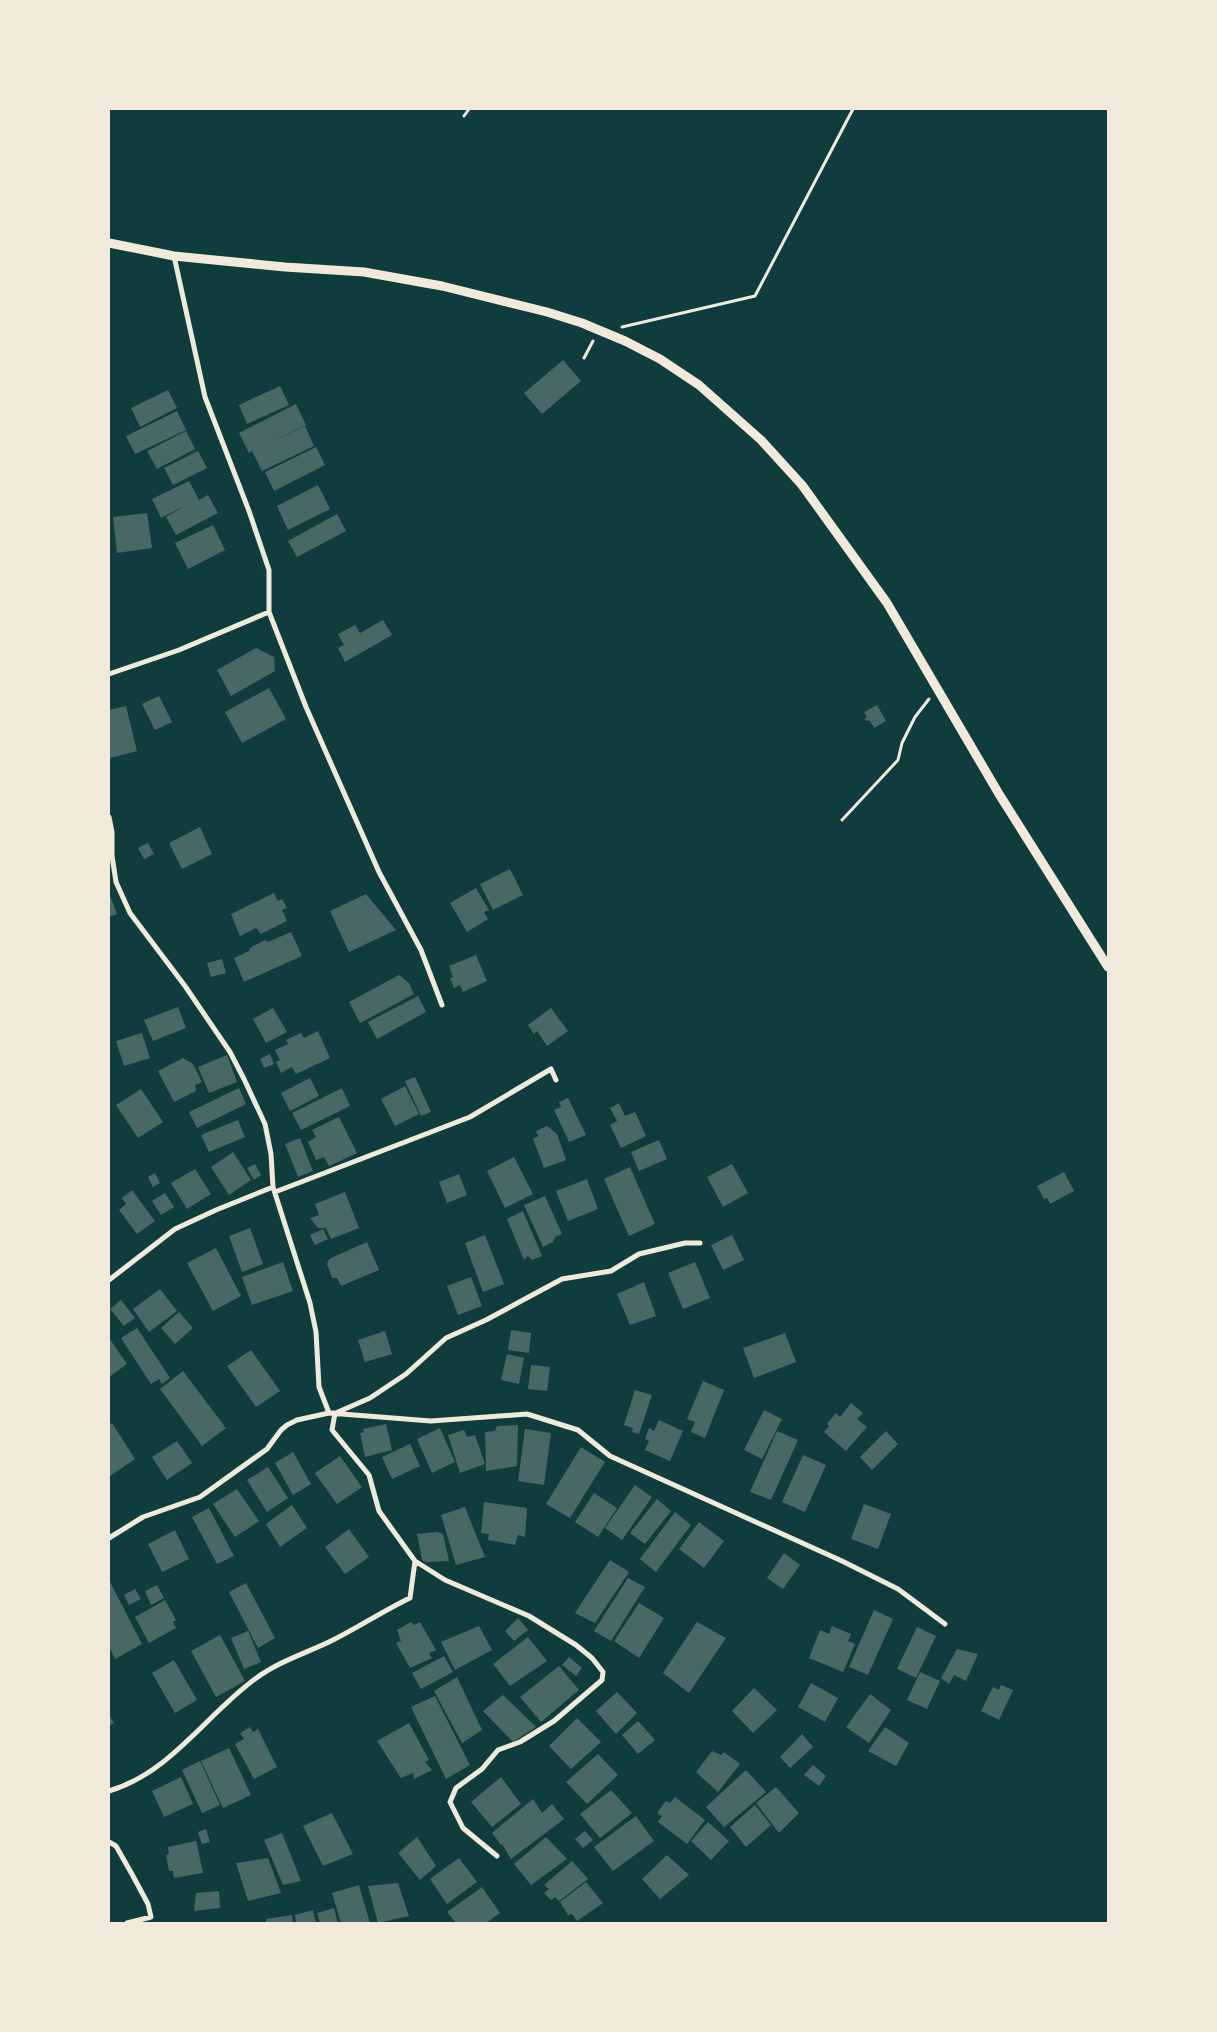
<svg xmlns="http://www.w3.org/2000/svg" width="1217" height="2032" font-family="'DM Sans',sans-serif">
  <rect width="100%" height="100%" fill="#0f3d3e"/>
  <path fill="#486865" d="M563,360l18,21 -39,33 -18,-21z
    M280,386l9,19 -42,19 -8,-19z
    M168,390l9,18 -37,19 -9,-19z
    M296,404l10,21 -39,19 38,-18 9,20 -52,25 -10,-20 -3,2 -10,-20z
    M177,411l9,19 -51,24 -9,-18z
    M186,431l9,18 -38,20 -10,-18z
    M316,447l9,18 -51,26 -9,-19z
    M198,451l9,17 -34,17 -9,-17z
    M189,481l10,19 9,-5 10,18 -42,22 -10,-18 19,-11 -24,12 -9,-19z
    M318,485l12,24 -42,21 -11,-24z
    M147,513l5,35 -35,5 -4,-36z
    M337,514l9,17 -49,26 -9,-16z
    M213,525l12,25 -37,19 -13,-26z
    M383,620l9,15 -47,27 -7,-14 6,-3 -6,-11 17,-9 5,8z
    M256,648l18,9 1,14 -44,25 -14,-26z
    M269,688l17,31 -44,24 -17,-31z
    M159,696l13,26 -17,8 -13,-26z
    M877,705l9,16 -12,7 -4,-7 -6,-1 3,-3 -3,-5z
    M126,706l11,45 -27,7 -1,-48z
    M200,827l12,27 -30,15 -13,-26z
    M148,843l6,11 -10,5 -6,-11z
    M510,869l13,26 -30,15 -13,-26z
    M476,888l13,22 -5,2 4,7 -21,13 -17,-29z
    M109,893l8,21 -8,3z
    M274,893l4,8 4,-2 5,9 -5,2 5,11 -26,13 -5,-6 -16,8 -9,-22z
    M366,894l30,36 -47,22 -19,-41z
    M291,932l11,24 -58,26 -10,-24 15,-7 1,-3 15,-8 3,2z
    M476,955l11,26 -24,11 -3,-7 -6,3 -4,-10 3,-1 -4,-11z
    M222,959l4,14 -15,4 -4,-14z
    M399,975l10,8 5,11 -54,29 -11,-21z
    M418,996l8,16 -49,27 -9,-17z
    M178,1007l8,21 -33,13 -9,-21z
    M273,1008l14,24 -21,11 -13,-24z
    M551,1008l17,23 -21,15 -10,-15 -3,3 -6,-9z
    M318,1031l12,27 -34,16 -4,-7 -11,6 -5,-11 4,-2 -5,-10 13,-6 -2,-4 15,-7 3,5z
    M142,1033l8,25 -26,8 -8,-25z
    M270,1054l4,10 -10,4 -4,-9z
    M227,1055l10,27 -28,11 -11,-26z
    M183,1058l10,6 9,18 -7,3 1,6 -22,11 -16,-31z
    M415,1077l16,35 -10,4 -16,-35z
    M310,1078l9,18 -29,15 -9,-18z
    M405,1086l14,28 -24,12 -14,-27z
    M239,1088l7,16 -49,24 -8,-16z
    M342,1088l8,18 -49,24 -9,-17z
    M141,1089l22,33 -25,16 -22,-33z
    M568,1098l18,37 -17,7 -15,-32 7,-3 -2,-5z
    M619,1103l6,13 10,-4 11,24 -25,12 -11,-23 7,-4 -7,-13z
    M339,1117l18,36 -28,13 -5,-9 -8,3 -8,-18 8,-5 -4,-7z
    M238,1120l7,17 -36,15 -8,-17z
    M547,1126l10,8 9,26 -22,8 -11,-29 5,-3 -2,-5z
    M300,1138l13,33 -15,6 -13,-33z
    M659,1140l8,19 -28,12 -8,-19z
    M233,1152l18,28 -22,15 -18,-28z
    M514,1157l19,37 -28,14 -18,-37z
    M255,1164l6,11 -7,5 -7,-12z
    M732,1164l16,29 -25,14 -16,-30z
    M630,1167l25,57 -26,12 -25,-57z
    M195,1169l16,25 -24,15 -16,-26z
    M1064,1172l10,19 -24,13 -3,-6 -3,1 -7,-13z
    M155,1173l5,10 -7,4 -5,-10z
    M459,1174l8,21 -20,8 -8,-21z
    M587,1179l11,30 -30,12 -12,-30z
    M132,1190l23,31 -18,13 -18,-24 7,-6 -4,-6z
    M345,1192l14,36 -28,11 -5,-11h-8l-8,-10 9,-3 -4,-11z
    M165,1193l9,14 -13,8 -9,-14z
    M545,1196l17,38 -7,3 -2,5 -10,5 -19,-42z
    M523,1211l19,45 -10,4 -4,-4 -4,4 -17,-41z
    M250,1228l13,36 -21,8 -13,-36z
    M323,1229l5,10 -13,6 -5,-10z
    M485,1235l19,49 -21,8 -18,-49z
    M732,1235l12,25 -21,10 -12,-25z
    M367,1242l12,28 -38,16 -4,-8h-5l-5,-14 2,-5z
    M216,1248l25,48 -28,15 -26,-48z
    M283,1262l10,29 -41,14 -10,-28z
    M695,1262l15,36 -27,11 -15,-36z
    M471,1277l11,29 -24,9 -11,-29z
    M644,1282l12,34 -26,9 -13,-31z
    M160,1289l17,22 -28,21 -16,-23z
    M121,1300l14,18 -11,8 -14,-17z
    M179,1312l14,16 -18,16 -14,-16z
    M137,1328l33,50 -8,6 -3,-5 -8,5 -30,-46z
    M511,1330l20,3 -2,20 -21,-3z
    M385,1331l7,23 -27,8 -7,-22z
    M785,1333l11,29 -42,16 -11,-30z
    M109,1338l18,26 -18,13z
    M251,1350l29,41 -24,16 -29,-41z
    M507,1354l17,4 -5,26 -18,-4z
    M531,1365l19,2 -3,24 -19,-2z
    M183,1371l43,57 -24,18 -42,-57z
    M703,1381l21,9 -19,48 -14,-6 4,-10 -8,-3z
    M635,1390l17,5 -13,39 -7,-2 1,-4 -9,-3z
    M851,1403l12,10 -6,6 10,8 -21,24 -22,-19 5,-6 -2,-2 9,-11 4,4z
    M764,1410l18,9 -20,40 -18,-9z
    M659,1420l24,11 -13,30 -25,-11 4,-9 -4,-2 4,-11 5,3z
    M112,1423l23,36 -25,17 -1,-51z
    M386,1424l6,26 -27,7 -5,-24 4,-1 -1,-3z
    M518,1425l-1,41 -31,5 -1,-39 10,-1 2,-5z
    M440,1428l15,34 -23,11 -15,-34z
    M525,1429l26,4 -7,52 -26,-4z
    M464,1430l3,7 8,-2 10,29 -25,9 -12,-38z
    M777,1431l21,9 -27,60 -21,-8z
    M886,1431l12,13 -26,26 -12,-13z
    M177,1441l15,22 -25,17 -15,-23z
    M410,1444l10,22 -28,13 -10,-22z
    M581,1447l24,15 -35,56 -24,-14z
    M293,1452l18,32 -18,11 -18,-32z
    M803,1455l23,10 -21,47 -23,-10z
    M340,1456l22,31 -25,17 -22,-31z
    M268,1467l20,31 -21,14 -20,-32z
    M635,1485l17,12 -30,43 -17,-12z
    M237,1489l22,32 -24,16 -22,-33z
    M594,1493l23,15 -19,29 -23,-15z
    M657,1499l14,12 -26,33 -15,-11z
    M484,1502l43,6 -2,29 -7,-2 -3,10 -27,-5 1,-6 -8,-1z
    M864,1504l27,10 -13,35 -27,-10z
    M292,1505l15,23 -27,19 -14,-23z
    M465,1507l20,50 -29,8 -15,-50z
    M209,1508l25,48 -17,8 -25,-47z
    M675,1512l16,13 -35,47 -16,-13z
    M699,1522l25,19 -20,27 -25,-19z
    M349,1529l20,28 -24,17 -20,-27z
    M175,1530l14,29 -27,13 -14,-28z
    M437,1532l6,2 6,27 -24,1 -3,-2 -5,-26z
    M784,1553l16,12 -17,24 -16,-11z
    M610,1560l19,12 -34,51 -20,-10z
    M628,1578l17,9 -34,54 -17,-10z
    M109,1580l33,64 -27,15 -6,-13z
    M246,1583l29,55 -17,10 -29,-56z
    M157,1585l7,13 -13,7 -6,-14z
    M135,1589l6,10 -12,6 -5,-10z
    M165,1600l11,20 -3,2 3,6 -27,15 -14,-26z
    M639,1603l25,15 -25,40 -25,-17z
    M874,1610l19,9 -25,56 -19,-8z
    M518,1618l10,12 -14,11 -9,-10z
    M411,1622l3,3 6,-3 16,28 -7,3 3,5 -22,10 -14,-25 5,-2 -4,-11z
    M697,1622l29,16 -37,55 -26,-20z
    M479,1626l13,24 -37,20 -14,-28z
    M832,1626l19,8 -3,7 7,3 -12,28 -34,-14 11,-28 9,4z
    M917,1627l19,9 -20,42 -19,-9z
    M248,1631l13,31 -17,7 -13,-31z
    M220,1635l25,46 -29,16 -25,-46z
    M528,1637l19,24 -37,25 -17,-22z
    M957,1649l21,5 -12,27 -12,-6 -5,9 -8,-6z
    M444,1656l9,16 -32,17 -9,-16z
    M569,1657l13,11 -6,8 -14,-11z
    M174,1660l23,40 -22,13 -23,-40z
    M559,1666l20,24 -38,32 -21,-25z
    M920,1672l20,9 -13,28 -20,-9z
    M457,1677l25,53 -20,13 -28,-52z
    M811,1683l27,15 -13,24 -27,-15z
    M1001,1685l12,5 -14,30 -18,-9 12,-24 6,3z
    M754,1688l23,22 -24,23 -21,-22z
    M617,1692l20,21 -21,21 -20,-23z
    M870,1694l21,16 -22,33 -23,-16z
    M503,1695l33,32 -23,15 -30,-31z
    M435,1696l35,69 -24,14 -35,-72z
    M109,1715l5,8 -5,3z
    M577,1718l24,24 -30,27 -22,-23z
    M638,1721l17,19 -17,14 -16,-19z
    M409,1723l20,37 -4,2 7,8 -18,9 -1,-6 -12,5 -24,-37z
    M250,1727l3,5 5,-3 19,38 -23,12 -19,-35 9,-5 -4,-6z
    M885,1727l24,16 -13,23 -28,-15z
    M802,1734l11,13 -23,21 -10,-11z
    M229,1748l22,47 -28,13 -22,-47z
    M712,1751l9,4 3,-3 16,12 -22,28 -22,-20z
    M598,1754l20,21 -31,29 -21,-22z
    M200,1761l20,44 -18,8 -20,-43z
    M813,1765l13,11 -7,10 -15,-11z
    M746,1770l20,22 -42,35 -18,-20z
    M181,1777l12,27 -29,13 -12,-26z
    M501,1777l20,27 -29,23 -21,-25z
    M776,1787l23,26 -20,20 -23,-30z
    M611,1790l21,23 -32,25 -20,-24z
    M675,1797l30,23 -18,24 -29,-22 4,-6 -5,-3 9,-12 4,2z
    M533,1799l9,14 10,-9 12,15 -53,40 -9,-15 -1,1 -9,-12z
    M755,1805l16,20 -25,22 -16,-20z
    M332,1813l21,41 -30,12 -20,-40z
    M636,1816l18,25 -41,30 -19,-24z
    M708,1822l21,19 -18,19 -20,-19z
    M206,1829l4,13 -8,2 -4,-12z
    M585,1831l8,9 -10,8 -8,-9z
    M282,1833l19,48 -18,4 -19,-45z
    M417,1837l19,29 -16,14 -22,-27z
    M546,1837l21,22 -36,26 -17,-21z
    M196,1841l7,32 -29,5 -1,-7h-4l-3,-16 3,-1 -1,-7z
    M667,1855l22,20 -29,24 -18,-20z
    M268,1858l13,35 -33,8 -12,-38z
    M459,1858l18,24 -30,22 -17,-25z
    M572,1861l16,18 -29,22 -4,-4 -4,3 -7,-7 5,-4 -5,-4z
    M586,1882l17,21 -26,18 -5,-7 -4,1 -8,-13z
    M398,1883l11,33 -31,7 -10,-37z
    M359,1885l11,38h-29l-9,-30z
    M482,1887l18,26 -14,10h-30l-9,-11z
    M219,1891l1,17 -26,3 2,-18z
    M334,1908l4,15h-18l-3,-10z
    M313,1910l3,13h-20l-1,-8z
    M292,1915l1,8h-27v-4z"/>
  <g fill="none" stroke-linecap="round" stroke-linejoin="round">
    <path stroke="#f1e9da" stroke-width="3" d="M464,116l5,-7
      M622,327l133,-31 98,-187
      M584,358l9,-17
      M842,820l56,-60 4,-17 13,-26 14,-18"/>
    <path stroke="#f1e9da" stroke-width="5" d="M174,256l31,141 44,114 20,59v42
      M109,674l70,-24 90,-38 37,95 73,165 42,78 21,55
      M109,817l3,15v24l4,26 14,31 55,73 45,66 14,27 21,45 6,30 2,33 37,116 6,29 3,55 10,26
      M275,1192l195,-75 81,-48 5,11
      M109,1280l66,-51 41,-19 57,-23
      M338,1412l32,-14 36,-24 40,-36 40,-18 76,-41 49,-8 28,-17 46,-11h15
      M332,1413h3l-3,17 37,45 10,36 36,50 30,19 84,36 47,29 16,13 11,14 -1,8 -48,41 -34,21 -22,8 -16,19 -26,19 -6,14 13,26 34,28
      M109,1538l34,-21 57,-20 67,-48 14,-19 6,-5 10,-5 32,-7 102,8 96,-7 51,16 32,26 232,105 56,28 47,35
      M109,1791c61,-18 97,-76 146,-112 24,-18 52,-26 78,-39 26,-13 50,-29 77,-42l5,-37
      M109,1842l7,4 17,30 15,28 3,13 -24,6"/>
    <path stroke="#f1e9da" stroke-width="9" d="M109,243l65,13 111,11 79,5 78,14 105,26 35,11 43,18 35,18 39,26 62,55 41,45 85,118 112,191 109,173"/>
  </g>
  <rect width="1217" height="2032" fill="none" stroke="#f1e9da" stroke-width="220"/>
</svg>
